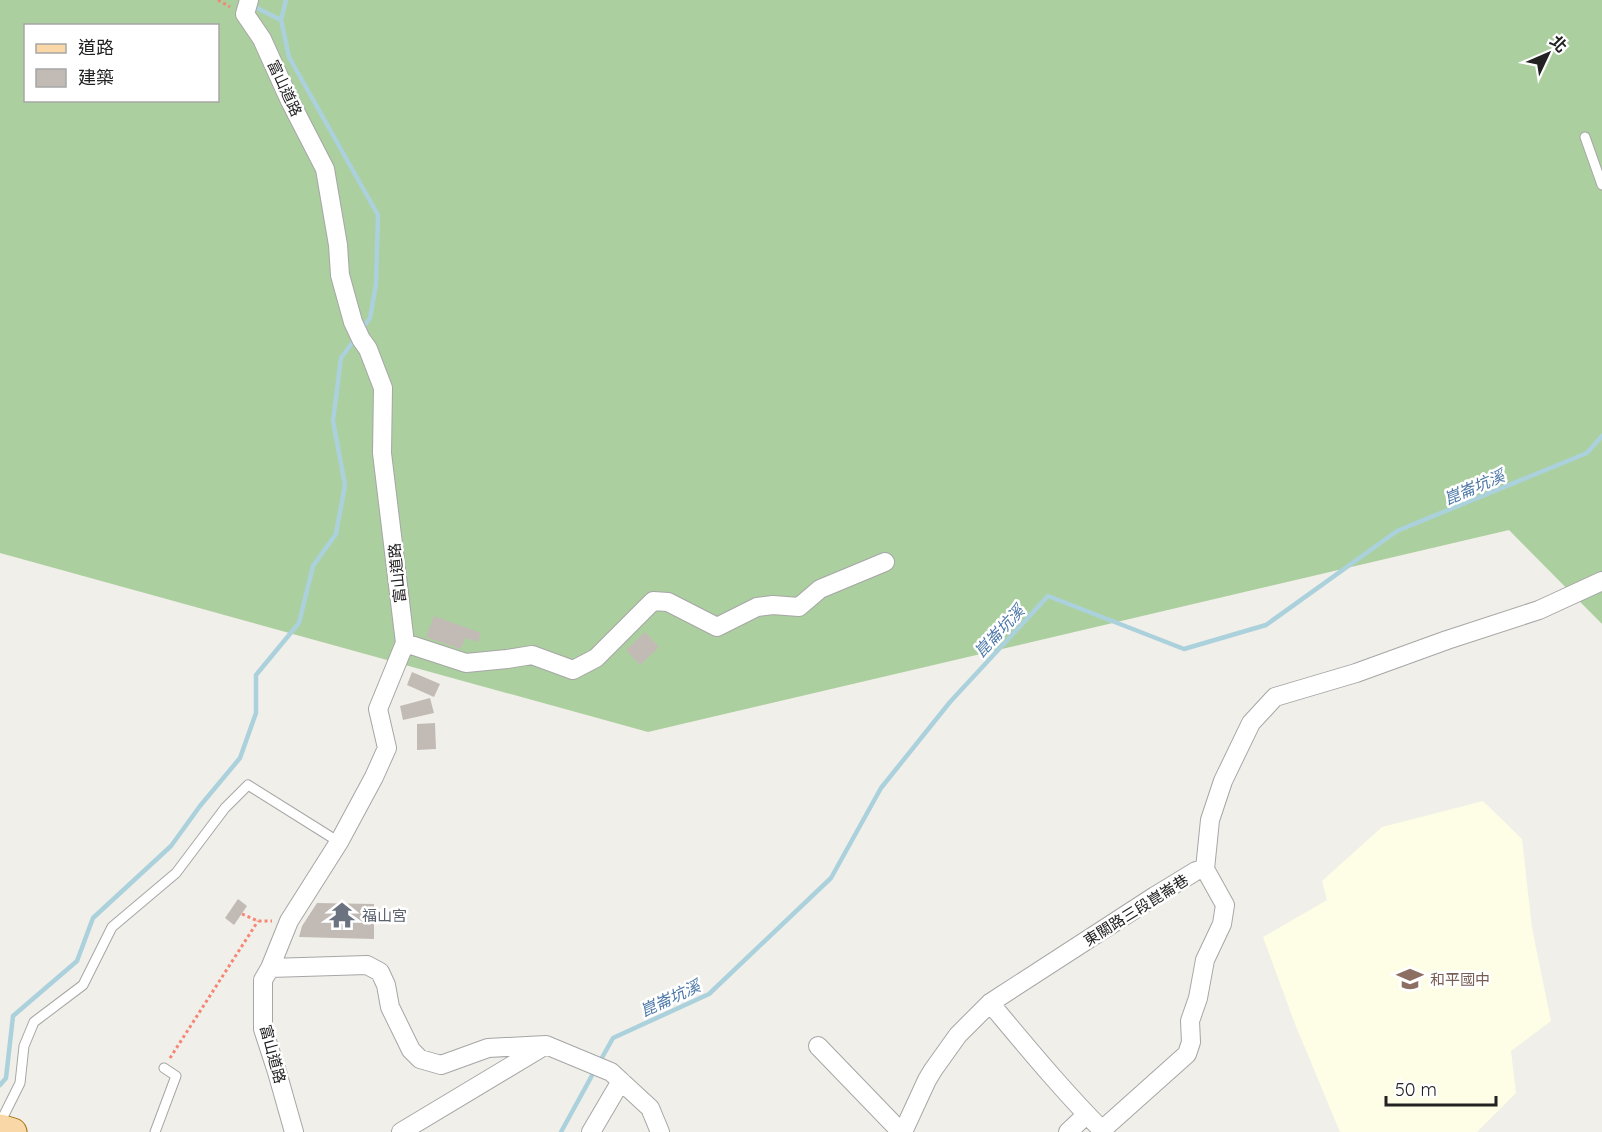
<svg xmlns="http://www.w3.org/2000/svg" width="1602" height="1132" font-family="Quicksand,'Noto Sans TC',sans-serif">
  <rect width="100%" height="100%" fill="#f1efe9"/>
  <path fill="#fdfee5" d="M1483,801l39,38 10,89 19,93 -40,30 5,42 -39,39h-137l-45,-108 -32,-87 64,-37 -5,-19 60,-54z"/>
  <path fill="#accf9f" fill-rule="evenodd" d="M0,0h1602v624l-93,-94 -861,202 -648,-179zM26,26h192v74h-192z"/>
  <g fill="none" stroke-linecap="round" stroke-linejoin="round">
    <path stroke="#abd1dd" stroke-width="4.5" d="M286,0l-5,20 8,37 89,158 -2,69 -6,34 -8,11
      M251,5l30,15
      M599,1063l14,-25 96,-44 122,-116 50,-90 69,-86 98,-106 136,53 82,-24 131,-94 190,-78 15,-17
      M0,1085l6,-7 7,-62 64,-55 16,-43 78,-72 29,-40 40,-48 16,-45v-38l43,-52 14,-57 23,-32 9,-49 -12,-64 8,-63 14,-19
      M561,1132l34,-62"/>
  </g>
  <path fill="#c2bbb5" d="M434,616l47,17 -3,9 -13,-4 -4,11 -35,-12z
    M645,632l14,15 -19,18 -14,-15z
    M412,672l28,12 -6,13 -27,-12z
    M430,698l4,15 -31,7 -3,-14z
    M435,723l1,26 -19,1v-26z
    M238,899l9,7 -13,19 -9,-7z
    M317,903l57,1v35l-75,-2 3,-11z"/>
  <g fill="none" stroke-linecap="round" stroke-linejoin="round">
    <g stroke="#a6a6a6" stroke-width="11">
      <path id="lane" d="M1585,137l17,48
        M0,1123l20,-40 4,-37 10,-24 49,-37 29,-58 64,-54 49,-65 23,-23 91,57
        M155,1132l21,-56 -12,-8"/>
    </g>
    <g stroke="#a6a6a6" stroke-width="20">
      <path id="street" d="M249,0l-4,14 17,25 28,62 35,68 13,76 2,30 13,47 8,17 7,10 15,39 -1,65 23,190 -27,66 9,39 -13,29 -35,65 -50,79 -19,47 -7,12v49l14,43 17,60
        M405,643l61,20 41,-4 25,-4 41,15 23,-12 57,-57 15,1 49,25 40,-20 16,-2 26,2 21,-18 65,-27
        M1205,869l5,-49 13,-39 28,-58 24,-26 81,-24 91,-33 92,-30 63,-29
        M270,968l97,-3 13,7 6,13 4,22 21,43 9,9 21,6 47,-17 58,-3
        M990,1003c37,44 73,88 114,129
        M818,1046l83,86
        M1102,1130l85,-76 4,-12 -1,-21 8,-23 7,-38 17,-36 3,-19 -20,-36
        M401,1132l145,-87 65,27 39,36 10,24
        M591,1132l30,-51
        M903,1132l24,-52 6,-10 25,-35 32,-32 165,-107 41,-25 9,-2
        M1068,1132l18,-17"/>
    </g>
    <g stroke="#9a6c06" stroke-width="29">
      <path id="primary" d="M0,1128l13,4"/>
    </g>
    <path stroke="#f58676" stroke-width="3" stroke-dasharray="3 3" stroke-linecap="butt" d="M218,0l12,7
      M242,914l16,7h14
      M170,1058l88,-137"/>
    <use href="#lane" stroke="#fff" stroke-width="9"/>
    <use href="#street" stroke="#fff" stroke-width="18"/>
    <use href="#primary" stroke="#f9d7a6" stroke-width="27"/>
  </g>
  <defs>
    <g id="temple-bare" transform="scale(2.07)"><path d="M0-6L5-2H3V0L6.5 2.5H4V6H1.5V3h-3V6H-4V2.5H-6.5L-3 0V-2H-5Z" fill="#6b7280" stroke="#fff" stroke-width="2.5" paint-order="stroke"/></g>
    <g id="school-bare" transform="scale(2.07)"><path d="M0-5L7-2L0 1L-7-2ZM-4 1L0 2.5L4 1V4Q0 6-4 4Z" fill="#8d6e63" stroke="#fff" stroke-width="2.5" paint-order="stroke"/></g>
  </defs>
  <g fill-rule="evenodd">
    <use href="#temple-bare" x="342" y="915"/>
    <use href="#school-bare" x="1410" y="979"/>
  </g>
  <g text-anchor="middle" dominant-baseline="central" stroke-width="5" stroke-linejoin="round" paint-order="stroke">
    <g font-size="15" fill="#222" stroke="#fff">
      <text transform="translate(285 88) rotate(65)">富山道路</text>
      <text transform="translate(397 573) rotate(-96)">富山道路</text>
      <text transform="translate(1136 910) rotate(-32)">東關路三段崑崙巷</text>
      <text transform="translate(273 1054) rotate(75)">富山道路</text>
    </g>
    <g font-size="15" fill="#5b616d" stroke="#fff" text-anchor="start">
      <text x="362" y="915">福山宮</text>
    </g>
    <g font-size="15" fill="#785e54" stroke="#fff" text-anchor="start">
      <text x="1430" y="979">和平國中</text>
    </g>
    <g font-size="16" font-style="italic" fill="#4d78a7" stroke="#fff">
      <text transform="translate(1474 487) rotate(-23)">崑崙坑溪</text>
      <text transform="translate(999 631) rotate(-47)">崑崙坑溪</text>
      <text transform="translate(670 998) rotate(-25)">崑崙坑溪</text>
    </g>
  </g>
  <rect x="24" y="24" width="195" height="78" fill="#ffffff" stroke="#a7a7a7" stroke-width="1.5"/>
  <rect x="36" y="44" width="30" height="9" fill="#f9d7a6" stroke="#a7a7a7" stroke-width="1.5"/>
  <text x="78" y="54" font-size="18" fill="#222222">道路</text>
  <rect x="36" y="69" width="30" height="18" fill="#c2bbb5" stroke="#a7a7a7" stroke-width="1.5"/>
  <text x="78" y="84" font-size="18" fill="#222222">建築</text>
  <g transform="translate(1548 54) rotate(46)" stroke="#ffffff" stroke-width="4.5" paint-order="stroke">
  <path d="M0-4.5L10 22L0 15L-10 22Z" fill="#222222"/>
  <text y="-9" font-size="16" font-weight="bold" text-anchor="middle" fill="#222222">北</text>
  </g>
  <path d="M1386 1096v9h110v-9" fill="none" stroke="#222222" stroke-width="3"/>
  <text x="1395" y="1096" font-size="18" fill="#222222" stroke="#ffffff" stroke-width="4.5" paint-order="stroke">50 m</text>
</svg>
